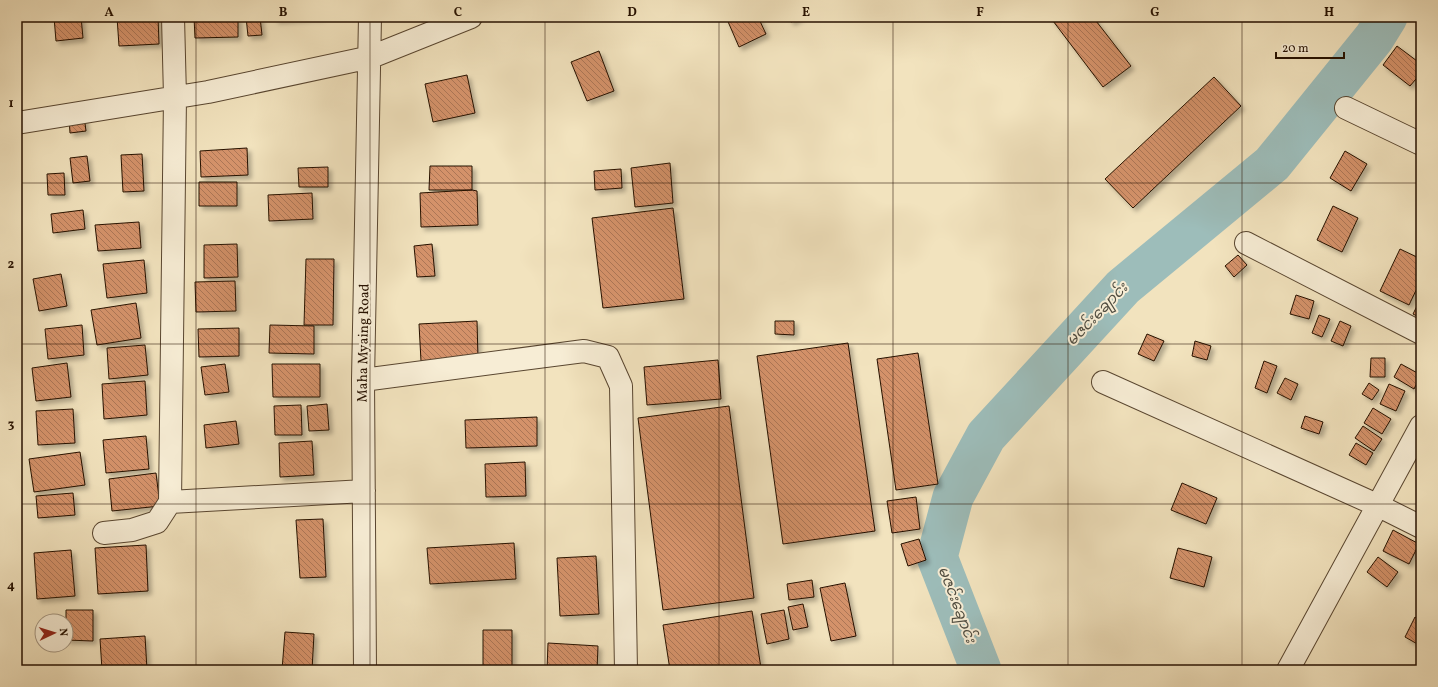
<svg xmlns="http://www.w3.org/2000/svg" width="1438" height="687" font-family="Vollkorn,'Noto Sans Myanmar',serif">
  <defs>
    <pattern id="building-back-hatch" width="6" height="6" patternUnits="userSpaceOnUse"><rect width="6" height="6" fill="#d4926b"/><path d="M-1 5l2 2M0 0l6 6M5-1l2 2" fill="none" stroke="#ac7656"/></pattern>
    <filter id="shadow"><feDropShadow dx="3.5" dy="3.5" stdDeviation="2" flood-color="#0004"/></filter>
  </defs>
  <rect width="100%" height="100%" fill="#f2e3be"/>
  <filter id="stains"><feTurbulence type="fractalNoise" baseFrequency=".005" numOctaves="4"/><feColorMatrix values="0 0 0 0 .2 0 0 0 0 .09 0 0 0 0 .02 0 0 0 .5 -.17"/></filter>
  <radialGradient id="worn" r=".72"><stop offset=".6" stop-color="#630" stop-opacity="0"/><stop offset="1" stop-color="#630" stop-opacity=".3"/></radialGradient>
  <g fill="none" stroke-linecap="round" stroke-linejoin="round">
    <path stroke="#9dbdba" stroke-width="41" d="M981,670l-44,-113 16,-60 33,-61 137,-149 149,-123 102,-126 13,-21"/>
  </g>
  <path fill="url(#building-back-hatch)" stroke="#261100" filter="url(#shadow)" d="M54,17h27l2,21 -27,3z
    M117,17h41l1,27 -40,2z
    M194,17h44v20l-43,1z
    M246,17h14l2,18 -14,1z
    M275,17h46l-46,3z
    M726,17h32l8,17 -27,13z
    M788,17h13l-10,5z
    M1050,17h43l38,49 -28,21z
    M1397,46l24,18v9l-11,13 -27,-21z
    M599,51l15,40 -27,10 -16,-39z
    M467,75l8,38 -42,9 -8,-38z
    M1214,77l27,29 -108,102 -28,-29z
    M84,116l2,15 -16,2 -1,-16z
    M247,148l1,27 -47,2 -1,-26z
    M1345,151l22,13 -16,27 -21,-13z
    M142,154l2,37 -21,1 -2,-37z
    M87,156l3,25 -17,2 -3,-25z
    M670,163l3,40 -38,4 -4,-39z
    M430,166h42v24h-43z
    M328,167v20h-29l-1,-19z
    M621,169l1,19 -27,2 -1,-19z
    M64,173l1,22h-17l-1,-21z
    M199,182h38v24h-38z
    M472,190l5,1 1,34 -57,2 -1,-34z
    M312,193l1,26 -44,2 -1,-26z
    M1333,206l25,12 -16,34 -25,-12z
    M673,208l11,91 -81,9 -11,-90z
    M83,210l2,19 -32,4 -2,-19z
    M139,222l2,26 -43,3 -3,-26z
    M237,244l1,33 -34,1v-33z
    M432,244l3,32 -18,1 -3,-31z
    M1400,249l21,10v21l-12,25 -29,-14z
    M1238,255l9,10 -13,12 -9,-11z
    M306,259h28l-1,66h-29z
    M144,260l3,33 -40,5 -4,-34z
    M61,274l6,32 -28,5 -6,-32z
    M235,281l1,30 -40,1 -1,-30z
    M1296,295l18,6 -5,18 -19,-5z
    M1421,298v20l-8,-4z
    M136,303l5,35 -44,7 -6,-35z
    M1319,315l11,4 -8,18 -10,-4z
    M477,321l1,37 -57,3 -2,-37z
    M775,321h19v14l-19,-1z
    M1340,321l11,5 -8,20 -12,-5z
    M82,325l2,30 -36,4 -3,-30z
    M270,325l44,1v28l-45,-1z
    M239,328v28l-40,1 -1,-28z
    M1147,334l17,7 -10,20 -16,-7z
    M1195,341l16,5 -4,14 -15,-4z
    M848,343l27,188 -92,13 -26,-188z
    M145,345l3,30 -39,4 -2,-31z
    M918,353l20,131 -42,6 -19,-131z
    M1371,358h14v19h-15z
    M718,360l3,39 -74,6 -3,-38z
    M1264,361l13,5 -10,27 -12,-5z
    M67,363l4,34 -35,4 -4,-33z
    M225,364l4,28 -24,3 -4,-28z
    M272,364h48v33h-47z
    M1401,364l20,11 -7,14 -20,-12z
    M1285,378l13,6 -7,16 -14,-7z
    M145,381l2,34 -43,4 -2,-35z
    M1369,383l10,7 -7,10 -10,-6z
    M1389,384l16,7 -9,20 -16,-7z
    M327,404l2,26 -20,1 -2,-25z
    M301,405l1,30h-27l-1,-29z
    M729,406l25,192 -91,12 -25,-192z
    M1373,408l18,11 -9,15 -18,-11z
    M73,409l2,34 -37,2 -2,-34z
    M1305,416l18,6 -4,12 -18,-6z
    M537,417v29l-71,2 -1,-28z
    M236,421l3,23 -33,4 -2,-23z
    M1363,426l19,13 -8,12 -19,-13z
    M146,436l3,33 -43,4 -3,-33z
    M312,441l2,34 -34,2 -1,-34z
    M1356,443l17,10 -7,12 -17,-10z
    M80,452l5,33 -51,7 -5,-33z
    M525,462l1,34 -40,1 -1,-33z
    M156,473l4,33 -48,5 -3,-32z
    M1182,483l35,15 -11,26 -35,-14z
    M73,493l2,22 -37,3 -2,-22z
    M916,497l4,32 -28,4 -5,-32z
    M323,519l3,58 -26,1 -4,-58z
    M1393,530l26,14 -10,20 -26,-13z
    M919,539l7,21 -18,6 -7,-22z
    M514,543l2,36 -86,5 -3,-36z
    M146,545l2,46 -50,3 -3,-46z
    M1178,548l34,9 -8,30 -34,-9z
    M71,550l4,46 -38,3 -3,-46z
    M596,556l3,58 -39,2 -3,-58z
    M1378,557l20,15 -11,15 -20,-15z
    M812,580l2,17 -25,3 -2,-16z
    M845,583l11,53 -25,5 -11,-53z
    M803,604l5,23 -15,3 -5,-23z
    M66,610h27v31l-27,-1z
    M784,610l5,29 -22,5 -6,-30z
    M752,611l9,57 -16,2h-75l-7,-45z
    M1415,617l6,4v25l-16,-9z
    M483,630h29v40h-29z
    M285,632l29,2 -2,36h-30z
    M145,636l2,34h-45l-2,-31z
    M548,643l50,3 -1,24h-50z"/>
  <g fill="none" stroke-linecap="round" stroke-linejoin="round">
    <g stroke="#594630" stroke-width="24">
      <path id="minor" d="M173,17l2,80 -5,405 194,-11
        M1346,108l75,36
        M17,123l191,-31 163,-35 100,-40
        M1246,243l175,90
        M363,380l221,-29 24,6 13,29 5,284
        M1103,382l276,124 42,21
        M104,533l28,-3 25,-8 13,-20
        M365,670l-2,-290 7,-363
        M1288,670l133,-244"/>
    </g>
    <use href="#minor" stroke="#f7edd5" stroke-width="22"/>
  </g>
  <path fill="none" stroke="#261100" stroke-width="1" stroke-opacity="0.55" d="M196,17v653M370,17v653M545,17v653M719,17v653M893,17v653M1068,17v653M1242,17v653M17,183h1404M17,344h1404M17,504h1404"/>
  <g text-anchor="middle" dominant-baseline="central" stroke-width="4" stroke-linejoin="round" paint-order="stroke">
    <g font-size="14" fill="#261100" stroke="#f7edd5">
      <text transform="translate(364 343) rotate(-89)">Maha Myaing Road</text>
    </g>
    <g font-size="15" font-style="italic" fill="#504d41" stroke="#f7edd5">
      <text transform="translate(1098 315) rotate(-46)">မဇင်းချောင်း</text>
      <text transform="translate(956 605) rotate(69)">မဇင်းချောင်း</text>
    </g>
  </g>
  <rect width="1438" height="687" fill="none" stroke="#f2e3be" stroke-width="44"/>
  <g transform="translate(54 633) rotate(86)"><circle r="19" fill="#f7edd5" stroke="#a39580"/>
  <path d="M0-3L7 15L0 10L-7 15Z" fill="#8f2418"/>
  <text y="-6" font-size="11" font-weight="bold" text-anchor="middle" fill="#261100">N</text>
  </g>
  <path d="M1276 52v6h68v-6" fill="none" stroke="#261100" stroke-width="2"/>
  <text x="1282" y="52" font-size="12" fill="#261100" stroke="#f7edd5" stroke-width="3" paint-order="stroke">20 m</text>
  <rect x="22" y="22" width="1394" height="643" fill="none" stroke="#261100" stroke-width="1.5"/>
  <g font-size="13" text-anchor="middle" font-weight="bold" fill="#261100">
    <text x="109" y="16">A</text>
    <text x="283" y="16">B</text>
    <text x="458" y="16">C</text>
    <text x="632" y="16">D</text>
    <text x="806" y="16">E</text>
    <text x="980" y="16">F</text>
    <text x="1155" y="16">G</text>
    <text x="1329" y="16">H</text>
    <text x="11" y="107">1</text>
    <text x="11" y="268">2</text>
    <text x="11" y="428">3</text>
    <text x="11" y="589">4</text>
  </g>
  <rect width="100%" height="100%" filter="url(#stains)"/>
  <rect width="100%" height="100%" fill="url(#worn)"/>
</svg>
